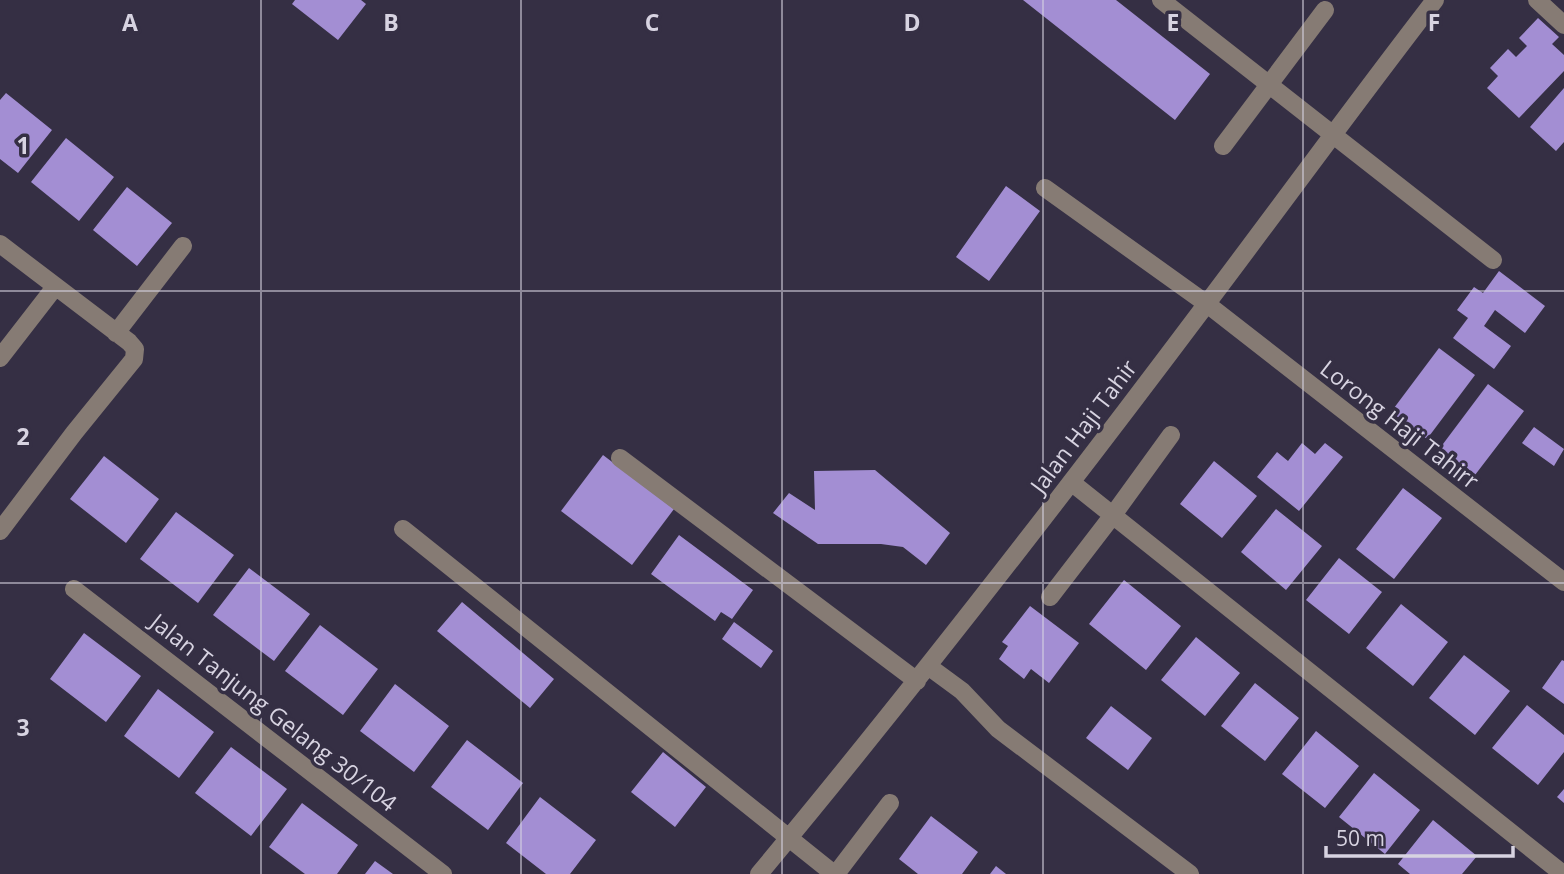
<svg xmlns="http://www.w3.org/2000/svg" width="1564" height="874" font-family="'Open Sans',sans-serif">
  <rect width="100%" height="100%" fill="#352f44"/>
  <path fill="#a38ed3" d="M295,0h66l5,4 -28,36 -46,-36z
    M1023,0h93l94,74 -35,46z
    M1538,18l21,19 -7,7 12,11v16l-45,47 -32,-30 11,-12 -8,-8 18,-19 8,8 11,-11 -8,-8z
    M1564,88v54l-8,9 -26,-24z
    M6,93l46,37 -34,43 -18,-14v-59z
    M66,138l48,39 -35,44 -48,-39z
    M1006,186l34,25 -51,70 -33,-24z
    M127,187l45,36 -35,43 -44,-36z
    M1499,271l46,35 -20,27 -30,-23 -11,16 27,20 -17,23 -41,-31 15,-20 -11,-8 17,-23 9,6z
    M1439,348l36,27 -48,64 -36,-27z
    M1488,384l36,27 -49,64 -35,-27z
    M1534,427l30,22 -10,17 -32,-23z
    M1302,443l13,11 10,-11 18,14 -44,54 -42,-34 20,-25 11,9z
    M603,455l71,54 -42,56 -71,-54z
    M104,456l55,43 -33,44 -56,-44z
    M1214,461l43,35 -35,42 -42,-34z
    M875,470l75,63 -24,32 -23,-18 -22,-3h-63l-45,-31 16,-20 26,17 -1,-39z
    M1403,488l39,30 -48,61 -38,-30z
    M1276,509l46,37 -36,44 -45,-38z
    M176,512l58,43 -36,48 -58,-44z
    M679,535l74,55 -21,29 -11,-7 -6,9 -64,-47z
    M1339,558l43,34 -33,42 -43,-34z
    M249,568l61,46 -36,47 -61,-46z
    M1124,580l57,46 -35,44 -57,-46z
    M462,602l92,77 -24,29 -93,-77z
    M1401,604l47,38 -35,44 -47,-38z
    M1030,606l49,37 -30,40 -18,-14 -7,10 -25,-20 9,-13 -6,-4z
    M734,622l39,29 -12,17 -39,-29z
    M320,625l58,44 -35,46 -58,-44z
    M84,633l57,43 -35,46 -56,-43z
    M1196,637l44,36 -35,43 -44,-36z
    M1464,655l46,36 -35,44 -46,-37z
    M1562,660l2,1v43l-22,-16z
    M1255,683l44,35 -34,43 -44,-35z
    M395,684l54,42 -35,46 -54,-41z
    M158,689l56,43 -35,46 -55,-42z
    M1527,705l37,30v17l-26,33 -46,-37z
    M1111,706l41,32 -24,32 -42,-32z
    M1316,731l43,35 -34,42 -43,-34z
    M467,740l56,43 -35,47 -57,-43z
    M231,747l56,42 -36,47 -56,-43z
    M663,752l43,35 -31,40 -44,-35z
    M1374,773l46,37 -35,44 -46,-37z
    M1564,789v14l-7,-6z
    M540,797l56,43 -26,34h-24l-40,-31z
    M302,803l56,42 -21,29h-32l-36,-27z
    M931,816l47,36 -16,22h-44l-19,-15z
    M1433,820l44,36 -15,18h-52l-12,-10z
    M375,861l18,13h-28z
    M996,866l10,8h-16z"/>
  <g fill="none" stroke-linecap="round" stroke-linejoin="round">
    <path stroke="#867b74" stroke-width="18" d="M1161,0l332,260
      M1537,0l27,25
      M1223,146l102,-136
      M1045,188l162,116 357,278
      M0,244l129,98 6,7 -1,10 -60,74 -74,98
      M116,333l67,-87
      M0,358l55,-71
      M620,458l297,223
      M1071,482l492,392
      M403,529l431,345
      M74,589l369,285
      M1050,597l63,-82 58,-80
      M928,666l34,25 36,38 192,145
      M759,874c154,-185 301,-375 446,-568 77,-102 152,-205 230,-306
      M836,874l54,-71"/>
  </g>
  <path fill="none" stroke="#d7d3e1" stroke-width="2" stroke-opacity="0.55" d="M261,0v874M521,0v874M782,0v874M1043,0v874M1303,0v874M0,291h1564M0,583h1564"/>
  <g text-anchor="middle" dominant-baseline="central" stroke-width="7" stroke-linejoin="round" paint-order="stroke">
    <g font-size="23" fill="#d7d3e1" stroke="#352f44">
      <text transform="translate(1400 424) rotate(38)">Lorong Haji Tahirr</text>
      <text transform="translate(1083 426) rotate(-53)">Jalan Haji Tahir</text>
      <text transform="translate(274 712) rotate(38)">Jalan Tanjung Gelang 30/104</text>
    </g>
  </g>
  <g font-size="23" text-anchor="middle" font-weight="bold" fill="#d7d3e1" stroke="#352f44" stroke-width="7" stroke-linejoin="round" paint-order="stroke">
    <text x="130" y="31">A</text>
    <text x="391" y="31">B</text>
    <text x="652" y="31">C</text>
    <text x="912" y="31">D</text>
    <text x="1173" y="31">E</text>
    <text x="1434" y="31">F</text>
    <text x="23" y="154">1</text>
    <text x="23" y="445">2</text>
    <text x="23" y="736">3</text>
  </g>
  <path d="M1326 846v10h187v-10" fill="none" stroke="#d7d3e1" stroke-width="3.5"/>
  <text x="1336" y="846" font-size="21" fill="#d7d3e1" stroke="#352f44" stroke-width="5" paint-order="stroke">50 m</text>
</svg>
